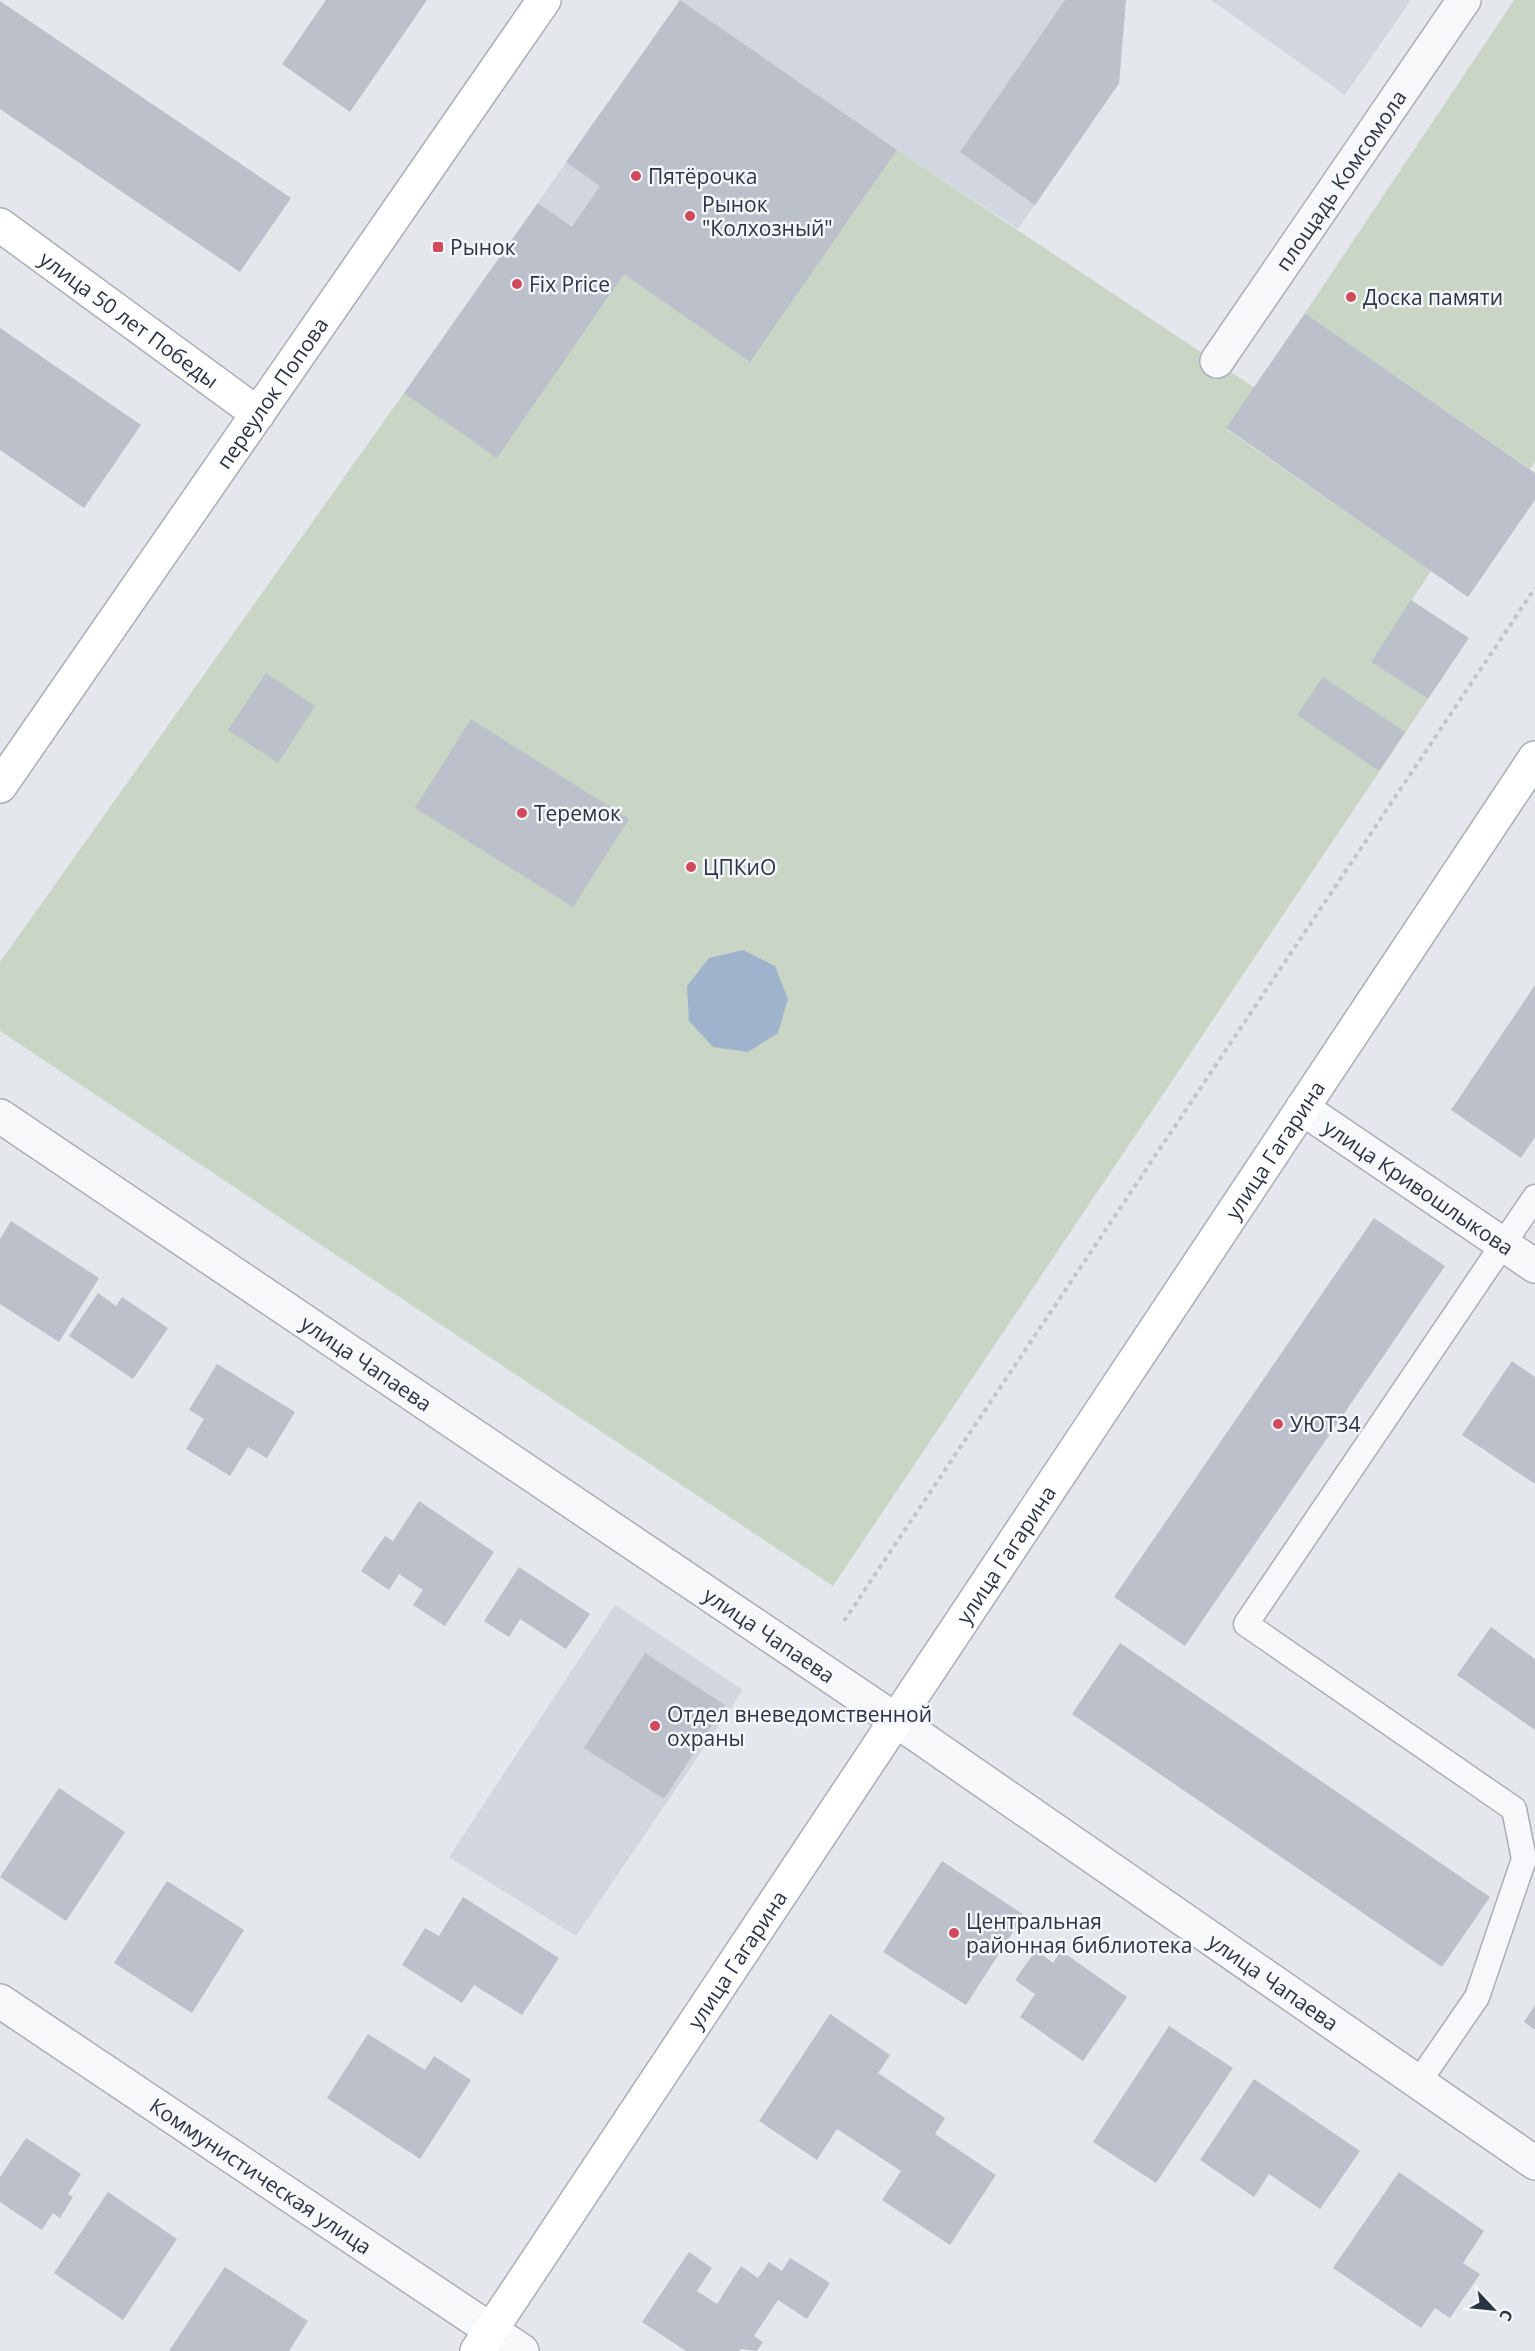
<svg xmlns="http://www.w3.org/2000/svg" width="1535" height="2351" font-family="'Open Sans',sans-serif">
  <rect width="100%" height="100%" fill="#e4e7ec"/>
  <path fill="#d2d6de" d="M680,0h446l-7,84 -101,145 -121,-79 -147,212 -253,96 -93,-65z
    M1211,0h200l-66,95z
    M615,1605l128,85 -167,246 -127,-79z"/>
  <path fill="#c9d6c5" d="M1514,0h21v462l-5,7 -225,-156z
    M897,150l358,238 -29,41 205,142 -60,91 57,37 -595,887 -833,-555v-69l404,-569 93,64 127,-183 126,88z"/>
  <path fill="#9fb4cc" d="M743,950l32,16 13,33 -10,34 -30,19 -35,-5 -24,-26 -2,-35 22,-28z"/>
  <path fill="#bbc0ca" d="M326,0h101l-77,112 -68,-48z
    M680,0l217,150 -147,212 -126,-88 -127,184 -93,-65 134,-190 34,24 28,-41 -34,-24z
    M1065,0h61l-7,83 -84,122 -75,-53z
    M0,1l291,197 -51,74 -240,-163z
    M1305,313l230,160v27l-67,97 -242,-169z
    M0,328l141,97 -57,83 -84,-58z
    M1411,600l58,38 -41,61 -57,-37z
    M266,673l49,33 -37,57 -50,-33z
    M1323,677l82,55 -26,39 -82,-56z
    M471,719l158,100 -56,88 -158,-99z
    M1535,985v152l-14,21 -70,-48z
    M1374,1218l71,48 -260,380 -71,-49z
    M11,1221l88,57 -40,64 -59,-38v-65z
    M98,1293l18,13 6,-9 46,31 -35,51 -64,-43z
    M1512,1361l23,16v107l-73,-49z
    M217,1364l78,48 -28,46 -19,-11 -18,29 -44,-27 18,-30 -15,-9z
    M419,1501l75,51 -49,74 -32,-21 10,-15 -24,-16 -10,16 -28,-19 24,-35 8,5z
    M519,1567l71,47 -24,35 -46,-30 -11,18 -25,-16z
    M1491,1627l44,32v71l-78,-55z
    M1120,1643l370,254 -48,70 -370,-253z
    M645,1653l80,52 -61,94 -80,-51z
    M59,1788l66,44 -59,89 -66,-44z
    M942,1861l82,54 -58,90 -83,-53z
    M167,1881l77,49 -52,83 -78,-50z
    M463,1897l96,61 -37,57 -48,-30 -12,18 -60,-38 23,-37 14,8z
    M1036,1950l17,13 8,-12 66,46 -44,64 -63,-44 15,-23 -20,-14z
    M1535,2005v25l-11,-8z
    M830,2014l60,41 -12,18 67,45 -10,16 61,41 -46,70 -68,-45 19,-29 -64,-42 -20,31 -58,-39z
    M1169,2026l64,42 -77,115 -63,-41z
    M368,2034l57,36 9,-14 37,24 -51,79 -93,-61z
    M1254,2079l106,72 -40,58 -51,-35 -15,23 -54,-37z
    M26,2138l55,36 -13,20 5,3 -13,21 -7,-5 -11,17 -42,-28v-25z
    M1399,2172l85,59 -21,32 17,11 -30,44 -15,-10 -14,20 -88,-60z
    M108,2192l69,47 -54,81 -69,-47z
    M689,2252l23,16 -15,23 20,13 24,-38 17,12 11,-16 13,9 8,-13 40,25 -23,36 -29,-19 -24,36 9,6 -6,9 -16,-2 -1,2h-54l-44,-29z
    M225,2267l83,54 -19,30h-120z"/>
  <g fill="none" stroke-linecap="round" stroke-linejoin="round">
    <g stroke="#a9aeb7" stroke-width="27">
      <path id="lane" d="M1418,2083l59,-86 47,-138 -10,-50 -268,-185 289,-427"/>
    </g>
    <g stroke="#a9aeb7" stroke-width="36">
      <g id="street">
        <path id="s1" d="M1217,361l247,-361"/>
        <path id="s2" d="M1302,1108l233,158"/>
        <path id="s3" d="M0,1116l897,605 638,442"/>
        <path id="s4" d="M0,2001l522,350"/>
      </g>
    </g>
    <g stroke="#a9aeb7" stroke-width="36">
      <g id="secondary">
        <path id="s5" d="M0,225l258,189"/>
        <path id="s6" d="M0,786l544,-786"/>
        <path id="s7" d="M477,2351l1058,-1593"/>
      </g>
    </g>
    <path stroke="#c2c5cb" stroke-width="4" stroke-dasharray="4.5 4.5" stroke-linecap="butt" d="M844,1621l691,-1033"/>
    <use href="#lane" stroke="#f7f8fa" stroke-width="24"/>
    <use href="#street" stroke="#f7f8fa" stroke-width="33"/>
    <use href="#secondary" stroke="#fff" stroke-width="33"/>
  </g>
  <g fill="#d1495b" stroke="#f4f6f9" stroke-width="2">
    <circle cx="636" cy="176" r="6"/>
    <circle cx="690" cy="216" r="6"/>
    <rect x="432" y="241" width="12" height="12" rx="3"/>
    <circle cx="517" cy="284" r="6"/>
    <circle cx="1351" cy="297" r="6"/>
    <circle cx="522" cy="813" r="6"/>
    <circle cx="691" cy="867" r="6"/>
    <circle cx="1278" cy="1424" r="6"/>
    <circle cx="655" cy="1726" r="6"/>
    <circle cx="954" cy="1933" r="6"/>
  </g>
  <g text-anchor="middle" dominant-baseline="central" stroke-width="5" stroke-linejoin="round" paint-order="stroke">
    <g font-size="21" fill="#2b3445" stroke="#f4f6f9" text-anchor="start">
      <text x="648" y="176">Пятёрочка</text>
      <text x="702" y="204">Рынок<tspan x="702" dy="24">"Колхозный"</tspan></text>
      <text x="450" y="247">Рынок</text>
      <text x="529" y="284">Fix Price</text>
      <text x="1363" y="297">Доска памяти</text>
      <text x="534" y="813">Теремок</text>
      <text x="703" y="867">ЦПКиО</text>
      <text x="1290" y="1424">УЮТ34</text>
      <text x="667" y="1714">Отдел вневедомственной<tspan x="667" dy="24">охраны</tspan></text>
      <text x="966" y="1921">Центральная<tspan x="966" dy="24">районная библиотека</tspan></text>
    </g>
    <g font-size="21" fill="#2b3445" stroke="#f4f6f9">
      <text stroke="none"><textPath href="#s1" startOffset="219">площадь Комсомола</textPath></text>
      <text stroke="none"><textPath href="#s5" startOffset="160">улица 50 лет Победы</textPath></text>
      <text stroke="none"><textPath href="#s6" startOffset="478">переулок Попова</textPath></text>
      <text stroke="none"><textPath href="#s7" startOffset="1442">улица Гагарина</textPath></text>
      <text stroke="none"><textPath href="#s2" startOffset="141">улица Кривошлыкова</textPath></text>
      <text stroke="none"><textPath href="#s3" startOffset="442">улица Чапаева</textPath></text>
      <text stroke="none"><textPath href="#s7" startOffset="956">улица Гагарина</textPath></text>
      <text stroke="none"><textPath href="#s3" startOffset="928">улица Чапаева</textPath></text>
      <text stroke="none"><textPath href="#s7" startOffset="470">улица Гагарина</textPath></text>
      <text stroke="none"><textPath href="#s3" startOffset="1540">улица Чапаева</textPath></text>
      <text stroke="none"><textPath href="#s4" startOffset="314">Коммунистическая улица</textPath></text>
    </g>
  </g>
  <g transform="translate(1493 2309) rotate(116)" stroke="#f4f6f9" stroke-width="4.5" paint-order="stroke">
  <path d="M0-4.5L10 22L0 15L-10 22Z" fill="#2b3445"/>
  <text y="-9" font-size="16" font-weight="bold" text-anchor="middle" fill="#2b3445">С</text>
  </g>
</svg>
